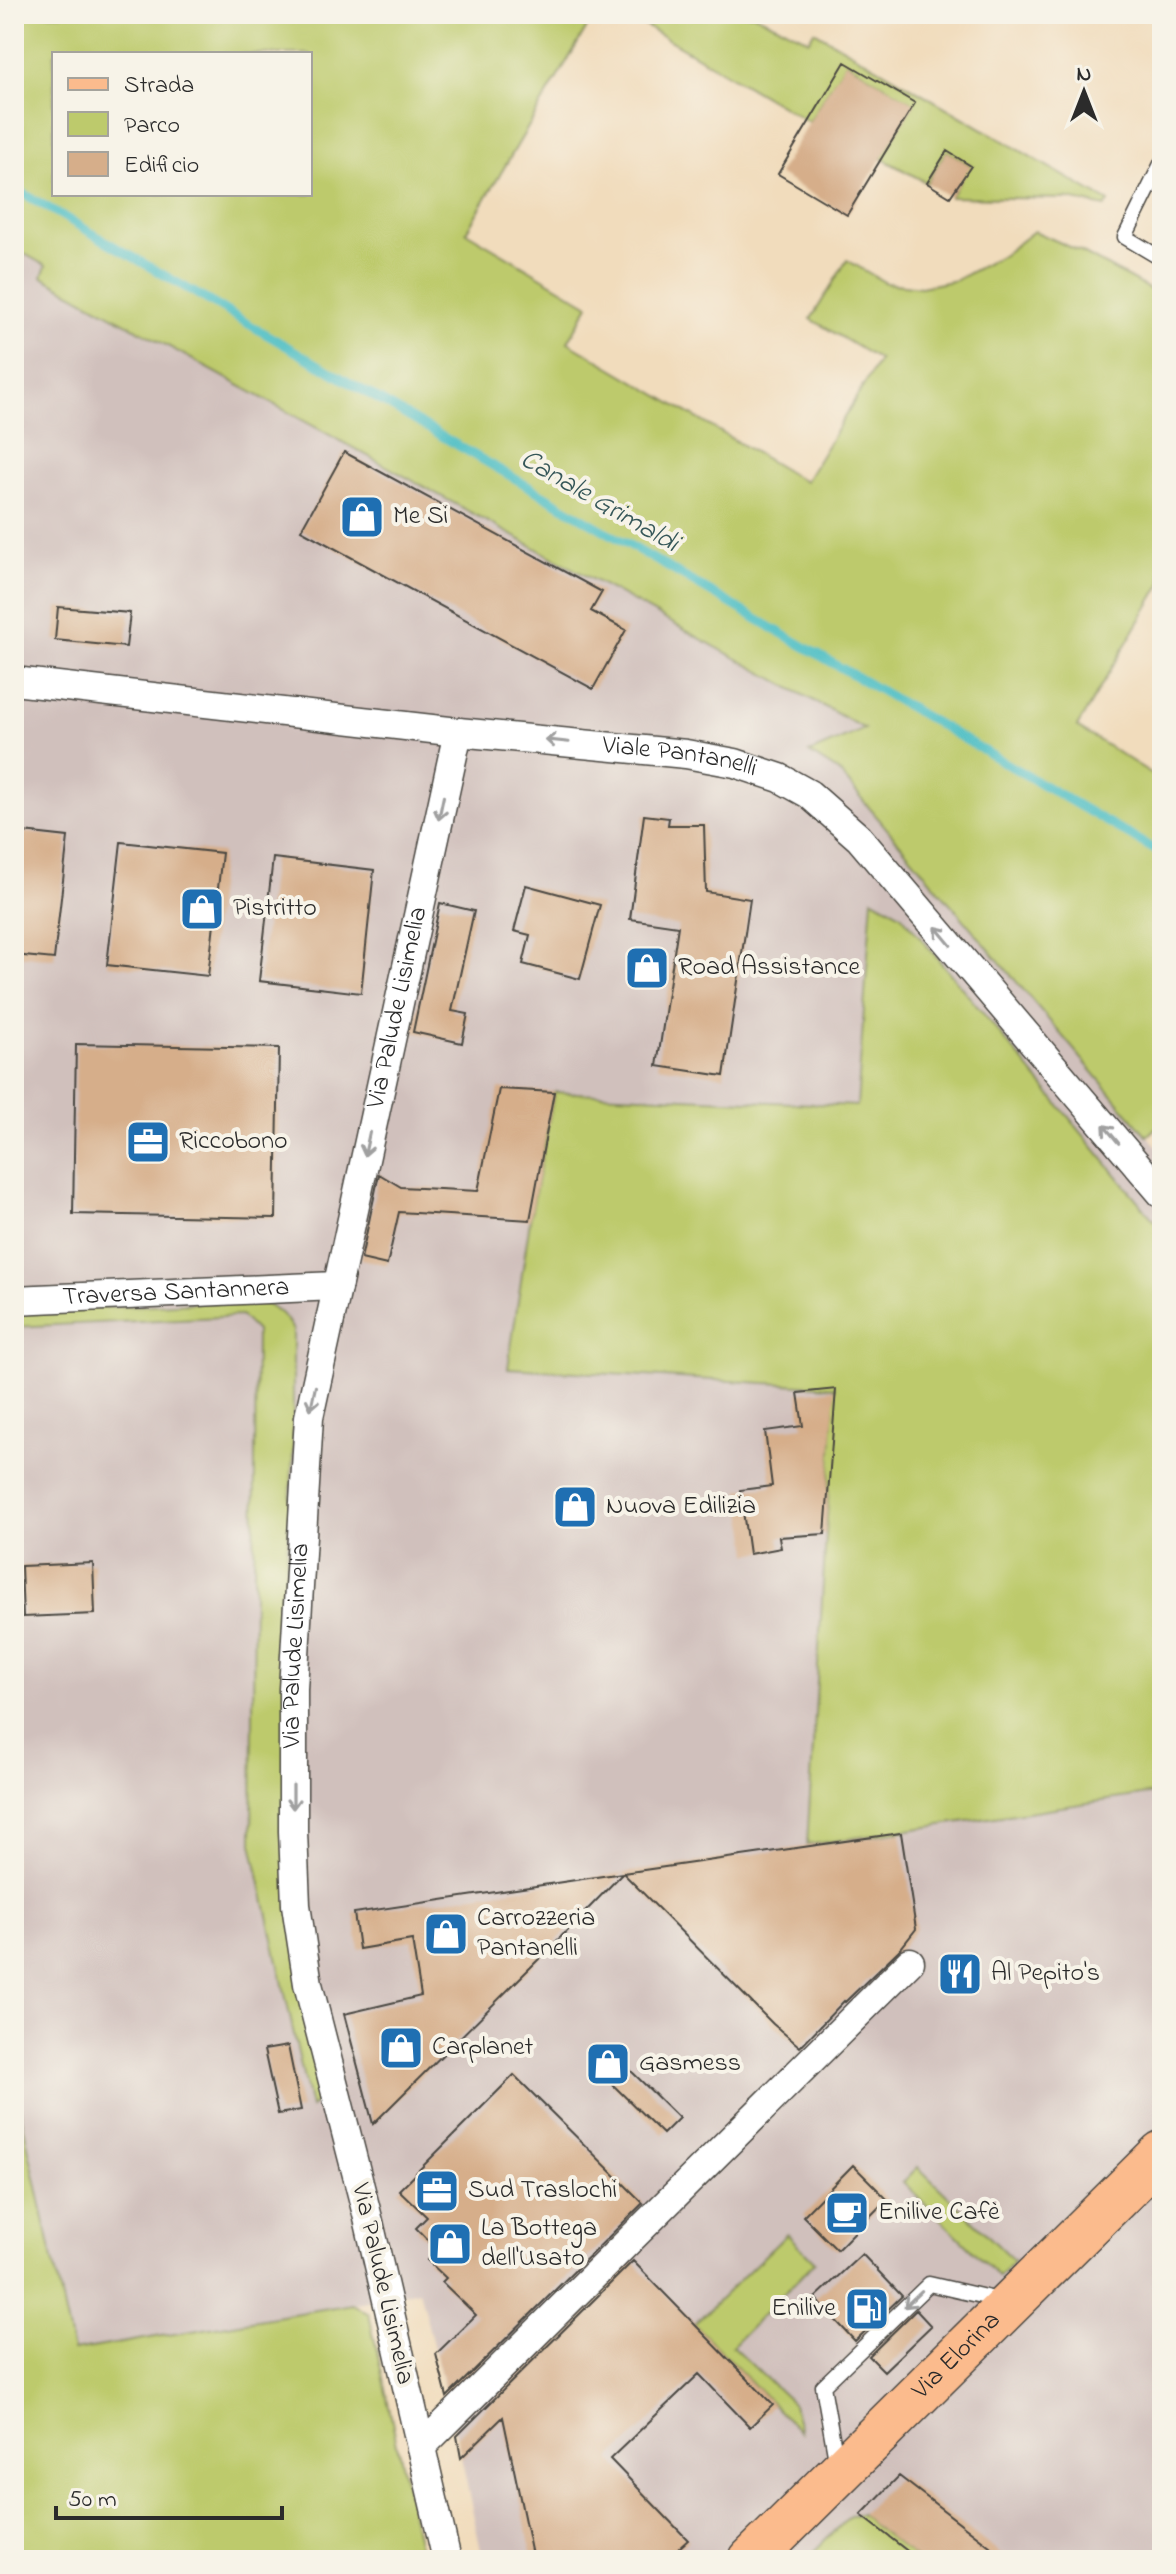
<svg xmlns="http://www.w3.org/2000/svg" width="1176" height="2574" font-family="'Indie Flower',sans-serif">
  <rect width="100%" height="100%" fill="#f7f3e8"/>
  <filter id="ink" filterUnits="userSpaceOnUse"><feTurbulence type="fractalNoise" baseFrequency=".0125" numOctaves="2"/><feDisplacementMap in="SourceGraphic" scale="16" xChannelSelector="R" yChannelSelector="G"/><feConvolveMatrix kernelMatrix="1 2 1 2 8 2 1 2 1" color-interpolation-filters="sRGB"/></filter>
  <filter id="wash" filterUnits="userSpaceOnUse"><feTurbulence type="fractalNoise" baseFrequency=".006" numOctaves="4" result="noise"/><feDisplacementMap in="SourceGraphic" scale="32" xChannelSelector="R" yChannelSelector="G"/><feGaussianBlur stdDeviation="1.8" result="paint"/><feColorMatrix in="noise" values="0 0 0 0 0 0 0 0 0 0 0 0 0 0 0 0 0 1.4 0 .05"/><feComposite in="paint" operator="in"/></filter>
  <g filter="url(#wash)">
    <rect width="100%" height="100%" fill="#f1dcbc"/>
    <path fill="#d0c0bc" d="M14,248l32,18 -4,11 824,453 -56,23 29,19 323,381v1407h-243l-59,-45 -10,1 -44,44h-323l-26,-122 -38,-148 -67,14 -279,47 -59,-269z"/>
    <path fill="#bdca6c" stroke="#747a4c" stroke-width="2" fill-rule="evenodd" d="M14,14h581l-129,218 123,73 -21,37 237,140 74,-122 -68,-41 36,-59 39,23 35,4 35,-7 47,-25 31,-24 47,21 81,44v287l-85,144 85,53v342l-15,14 -308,-364 -30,-19 56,-24 -823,-452 4,-11 -32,-18zM310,54v140h-256v-140z
      M625,14h128l56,26 5,-9 295,171 -4,5 -36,-8 -119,-2 20,-32 -23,-14 -20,32 -46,-25 33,-55 -68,-41 -37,60z
      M872,898l29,16 261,316v562l-355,53 28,-458 -327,-19 22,-148 24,-128 303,14z
      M253,1300c20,5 30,12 40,30v124l-8,140 38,500 -13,14 -58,-265 4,-512 -15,-15 -227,11v-15z
      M14,2082l59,269 279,-47 17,10 53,246h-408z
      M918,2167l96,94 -15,16 -96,-95z
      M787,2234l28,28 -83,84 61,58 7,28 -106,-108z
      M861,2515l58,45h-113l44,-44z"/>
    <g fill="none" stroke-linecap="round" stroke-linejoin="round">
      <path stroke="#50bfc5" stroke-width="9" d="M14,188l1148,666"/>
    </g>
    <g id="blocks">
      <path fill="#d6ae8a" d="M845,62l70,41 -68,112 -69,-41z
        M947,151l24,15 -21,31 -23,-14z
        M344,452l258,140 -11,19 35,19 -33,59 -292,-159z
        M58,607l72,6 -4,34 -71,-7z
        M644,815l25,3 -1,7h36l2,67 44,7 -26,177 -67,-10 21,-140 -48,-7z
        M14,831l54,6 -14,122 -40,-4z
        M121,842l101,11 -14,123 -101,-11z
        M273,858l101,12 -13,123 -102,-12z
        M526,885l74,20 -20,74 -57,-15 7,-29 -16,-4z
        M440,903l34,8 -22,100 16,3 -6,29 -49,-11z
        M76,1044l203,4 -3,170 -203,-4z
        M499,1089l55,3 -24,128 -131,-8 -12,53 -26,-6 18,-85 22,13 77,4z
        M836,1389l-11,145 -46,3 2,11 -32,6 -9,-64 32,-4 -7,-55 38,-5 -5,-33z
        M93,1563l2,51 -72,3 -2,-51z
        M901,1833l15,96 -15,19 -56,54 -1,-1 -44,46 -27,-23 -150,-151z
        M623,1873l-76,78 -174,173 -29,-110 77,-18 -9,-56 -53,9 -5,-36z
        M288,2046l13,64 -23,4 -14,-64z
        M627,2067l52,51 -16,16 -52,-51z
        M514,2075l129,128 -196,194 -11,-43 40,-39 -34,-33 4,-4 -19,-18 10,-10 -21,-22 11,-11 -28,-27z
        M853,2165l34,34 -50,51 -34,-34z
        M862,2254l40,42 -47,45 -40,-43z
        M633,2261l140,144 -23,22 -51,-53 -89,85 78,81 -18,16 -18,4h-119l-30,-143 -42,41 -4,-22z
        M916,2310l15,16 -47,45 -15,-15z
        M899,2476l109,84h-89l-58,-45z"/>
    </g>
  </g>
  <g filter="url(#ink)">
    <use href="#blocks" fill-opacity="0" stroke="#494641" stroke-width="2"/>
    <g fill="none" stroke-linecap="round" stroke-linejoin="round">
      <g stroke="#494641" stroke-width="17">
        <path id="lane" d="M1162,162l-37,75 37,22
          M837,2465l-14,-79 106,-102 74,17"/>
      </g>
      <g stroke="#494641" stroke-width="31">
        <g id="street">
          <path id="s1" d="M14,681l444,51 228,22 49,9 45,15 29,16 50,44 303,356"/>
          <path id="s2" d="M14,1300l322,-14"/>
          <path d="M421,2447l489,-485"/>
          <path id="s3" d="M447,2560l-78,-338 -61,-238 -12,-79 -3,-74v-142l16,-272 149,-685"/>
        </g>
      </g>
      <g stroke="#494641" stroke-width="47">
        <g id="primary">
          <path id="s4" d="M751,2560l411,-407"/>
        </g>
      </g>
      <use href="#lane" stroke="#fff" stroke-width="14"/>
      <use href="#street" stroke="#fff" stroke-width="28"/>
      <use href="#primary" stroke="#fbbb8d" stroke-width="44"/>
    </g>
    <defs><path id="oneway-shaft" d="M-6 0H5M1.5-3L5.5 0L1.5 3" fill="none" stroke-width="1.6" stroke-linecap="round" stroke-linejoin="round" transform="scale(2)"/></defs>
    <g stroke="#a0a0a0">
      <use href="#oneway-shaft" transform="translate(557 741) rotate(-174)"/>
      <use href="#oneway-shaft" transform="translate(441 808) rotate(102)"/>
      <use href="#oneway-shaft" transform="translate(943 936) rotate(-130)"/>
      <use href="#oneway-shaft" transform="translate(1111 1134) rotate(-130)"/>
      <use href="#oneway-shaft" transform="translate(367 1144) rotate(102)"/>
      <use href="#oneway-shaft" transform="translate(313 1398) rotate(102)"/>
      <use href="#oneway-shaft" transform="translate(293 1797) rotate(90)"/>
      <use href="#oneway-shaft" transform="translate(913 2299) rotate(136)"/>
    </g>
  </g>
  <defs>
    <g id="shop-square" transform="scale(2.3)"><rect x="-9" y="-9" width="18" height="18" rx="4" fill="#1f6fb2" stroke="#f7f3e8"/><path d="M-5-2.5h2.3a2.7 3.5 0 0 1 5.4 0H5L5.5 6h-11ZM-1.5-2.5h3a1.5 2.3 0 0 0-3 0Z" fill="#fff"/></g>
    <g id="office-square" transform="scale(2.3)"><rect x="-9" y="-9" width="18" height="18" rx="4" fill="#1f6fb2" stroke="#f7f3e8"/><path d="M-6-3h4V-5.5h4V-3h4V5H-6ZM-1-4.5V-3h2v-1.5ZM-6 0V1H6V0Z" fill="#fff"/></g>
    <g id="restaurant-square" transform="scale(2.3)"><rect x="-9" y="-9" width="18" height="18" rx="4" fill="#1f6fb2" stroke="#f7f3e8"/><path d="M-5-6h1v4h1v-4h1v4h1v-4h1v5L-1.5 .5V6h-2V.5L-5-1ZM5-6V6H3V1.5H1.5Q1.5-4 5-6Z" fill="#fff"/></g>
    <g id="cafe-square" transform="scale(2.3)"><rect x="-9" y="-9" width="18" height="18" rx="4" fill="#1f6fb2" stroke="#f7f3e8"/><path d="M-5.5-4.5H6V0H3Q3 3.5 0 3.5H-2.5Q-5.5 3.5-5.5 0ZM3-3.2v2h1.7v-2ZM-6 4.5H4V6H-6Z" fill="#fff"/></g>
    <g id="fuel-square" transform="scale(2.3)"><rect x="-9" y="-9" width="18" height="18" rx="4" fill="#1f6fb2" stroke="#f7f3e8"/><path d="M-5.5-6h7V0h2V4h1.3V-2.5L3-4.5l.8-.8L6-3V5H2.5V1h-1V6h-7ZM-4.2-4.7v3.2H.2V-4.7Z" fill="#fff"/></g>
  </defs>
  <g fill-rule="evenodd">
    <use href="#shop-square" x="362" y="517"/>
    <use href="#shop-square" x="202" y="909"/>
    <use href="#shop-square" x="647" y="968"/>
    <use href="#office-square" x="148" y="1142"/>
    <use href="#shop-square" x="575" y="1507"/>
    <use href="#shop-square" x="446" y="1934"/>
    <use href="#restaurant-square" x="960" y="1974"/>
    <use href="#shop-square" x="401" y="2048"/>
    <use href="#shop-square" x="608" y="2064"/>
    <use href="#office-square" x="437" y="2191"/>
    <use href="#cafe-square" x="847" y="2213"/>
    <use href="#shop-square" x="450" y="2244"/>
    <use href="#fuel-square" x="867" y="2309"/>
  </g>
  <g text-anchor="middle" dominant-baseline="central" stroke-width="8" stroke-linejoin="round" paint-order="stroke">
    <g font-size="26" fill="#2b2b2b" stroke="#f7f3e8" text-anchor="start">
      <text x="393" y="517">Me Si</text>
      <text x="233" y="909">Pistritto</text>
      <text x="678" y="968">Road Assistance</text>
      <text x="179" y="1142">Riccobono</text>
      <text x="606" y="1507">Nuova Edilizia</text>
      <text x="477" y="1919">Carrozzeria<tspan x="477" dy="30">Pantanelli</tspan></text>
      <text x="991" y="1974">Al Pepito's</text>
      <text x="432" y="2048">Carplanet</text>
      <text x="639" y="2064">Gasmess</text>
      <text x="468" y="2191">Sud Traslochi</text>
      <text x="878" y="2213">Enilive Cafè</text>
      <text x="481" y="2229">La Bottega<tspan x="481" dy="30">dell'Usato</tspan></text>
      <text x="836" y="2309" text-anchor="end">Enilive</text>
    </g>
    <g font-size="26" fill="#2b2b2b" stroke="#f7f3e8">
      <text stroke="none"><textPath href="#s1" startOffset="670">Viale Pantanelli</textPath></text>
      <text stroke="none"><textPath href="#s3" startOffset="1580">Via Palude Lisimelia</textPath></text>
      <text stroke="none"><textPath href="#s2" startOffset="162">Traversa Santannera</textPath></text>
      <text stroke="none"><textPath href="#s3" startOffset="932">Via Palude Lisimelia</textPath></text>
      <text transform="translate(382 2284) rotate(77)">Via Palude Lisimelia</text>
      <text stroke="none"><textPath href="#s4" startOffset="290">Via Elorina</textPath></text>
    </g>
    <g font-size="28" font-style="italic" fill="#365759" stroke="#f7f3e8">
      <text transform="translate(599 502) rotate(30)">Canale Grimaldi</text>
    </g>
  </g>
  <rect width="1176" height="2574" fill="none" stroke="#f7f3e8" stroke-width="48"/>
  <rect x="52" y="52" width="260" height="144" fill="#f7f3e8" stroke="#a5a39c" stroke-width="2"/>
  <rect x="68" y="78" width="40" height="12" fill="#fbbb8d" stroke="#a5a39c" stroke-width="2"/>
  <text x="124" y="92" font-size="24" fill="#2b2b2b">Strada</text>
  <rect x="68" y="112" width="40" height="24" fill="#bdca6c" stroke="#a5a39c" stroke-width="2"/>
  <text x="124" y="132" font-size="24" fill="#2b2b2b">Parco</text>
  <rect x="68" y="152" width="40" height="24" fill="#d6ae8a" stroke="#a5a39c" stroke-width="2"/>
  <text x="124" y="172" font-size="24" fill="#2b2b2b">Edificio</text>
  <g transform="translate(1084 92)" stroke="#f7f3e8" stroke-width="6" paint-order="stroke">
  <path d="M0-6L14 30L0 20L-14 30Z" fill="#2b2b2b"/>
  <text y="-12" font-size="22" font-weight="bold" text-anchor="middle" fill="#2b2b2b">N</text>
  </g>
  <path d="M56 2506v12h226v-12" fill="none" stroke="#2b2b2b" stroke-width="4"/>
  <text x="68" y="2506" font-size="24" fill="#2b2b2b" stroke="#f7f3e8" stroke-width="6" paint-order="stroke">50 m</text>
</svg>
